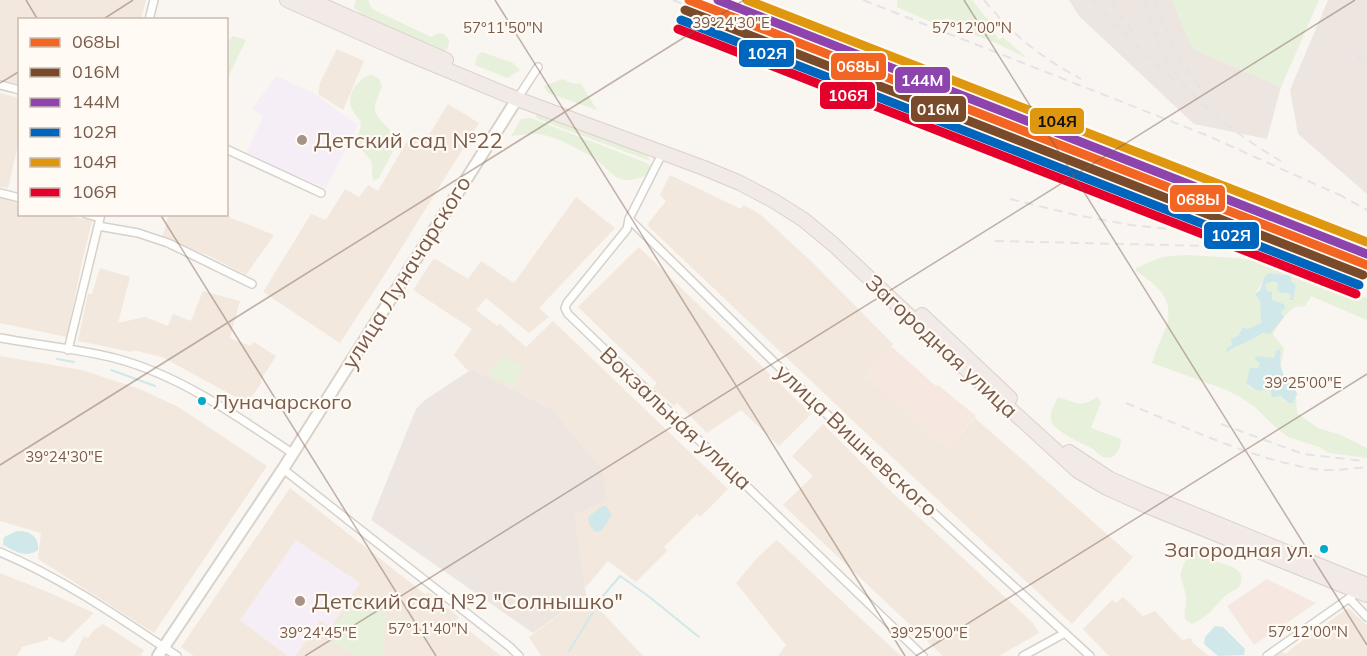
<svg xmlns="http://www.w3.org/2000/svg" width="1367" height="656" font-family="Mulish,sans-serif">
  <rect width="100%" height="100%" fill="#f9f5f0"/>
  <path fill="#f2e8de" d="M0,0h146l-5,19 -121,1 -1,64 -19,-4z
    M337,49l27,12 -21,49 -25,-16 2,-11z
    M0,93l19,5v43l-11,47 -8,-1z
    M448,104l31,19 -92,148 -47,72 -77,-51 48,-78 15,6 19,-31 14,8 9,-12 10,6 32,-55 14,7z
    M670,175l71,34 3,-4 17,10 51,47 81,82 -28,32 83,73 27,-31 158,139 -61,67 -205,-190 -220,-209 19,-24 -6,-6z
    M576,197l39,31 -76,80 10,9 -20,16 -43,-35 -10,12 21,16 3,-2 26,23 27,-26 175,168 -28,28 -3,-3 -33,33 3,4 -31,31 -28,-21 -23,27 -12,-73 -24,-107 -77,-39 -4,2 -14,-16 18,-26 -59,-39 21,-32 34,21 13,-18 33,22z
    M0,198l19,5 1,11 46,1 26,6 -11,45 -14,71 -67,-14z
    M169,214l55,1 50,20 -28,40 -39,-20 -45,-17z
    M639,247l172,167 -32,32 -38,-36 -34,23 -30,-30 -3,3 -21,-18 4,-5 -79,-76z
    M100,268l30,9 -12,46 27,-6 23,9 5,-12 18,7 12,-30 37,10 -10,37 20,8 4,-4 22,14 -16,25 2,1 -15,21 -85,-46 -29,-7 -1,2 -54,-11 10,-47h4z
    M0,356l82,14 58,19 40,19 87,58 -113,167 -116,-74 3,-26 -41,-12z
    M823,424l59,59 152,141 5,9 -40,23h-56l-160,-151 30,-29 -21,-20z
    M290,488l135,106 4,-1 30,24 -3,3 45,36h-206l25,-36 11,7 28,-44 -119,37 48,36h-94l-13,-9z
    M777,540l98,92 26,24h-123l8,-11 -50,-62 23,-27z
    M0,573l48,19 46,21 -31,30 -14,-7 -2,4 -25,7 -5,9h-17z
    M586,595l57,61h-102l-12,-19z
    M1123,597l20,19 12,-5 27,29 9,-2 2,5 16,13h-100l-26,-27 29,-29 4,3z
    M1348,608l19,17v31h-91l6,-4 4,2 5,-5z
    M103,624l41,26 -4,6h-66l10,-20 4,2 5,-7z"/>
  <path fill="#f6e8e1" d="M891,346l45,40 2,-1 38,31 -28,33 -83,-73z
    M1267,579l49,24 -62,42 -27,-39z"/>
  <path fill="#ede5e0" d="M1069,0h103l21,49 88,38 -14,52 -73,-15 -115,-108z
    M1328,0h39v194l-69,-60 -8,-44z
    M472,369l79,40 52,62 3,29 -32,15 12,80 -53,38 -162,-113 45,-111 9,-9z"/>
  <path fill="#f6eef6" d="M276,76l37,17 45,32 -32,63 -80,-33 17,-39 -11,-7z
    M296,540l64,43 -30,45 -10,-8 -25,36h-7l-48,-36z"/>
  <path fill="#e7f0db" fill-rule="evenodd" d="M356,0h12l4,9 59,28 7,-4 6,1 5,6 -1,8 -4,4 -84,-39 -6,-5z
    M897,0h75l22,27v5l5,8 4,-3 24,21 -33,-16 -22,-8 -3,-7 -22,-9 -9,7 -41,-18z
    M1172,0h147l-38,87 -88,-38z
    M233,36l13,4 -18,37 -1,-1v-32z
    M482,52l31,11 7,7 -13,8 -32,-13 2,-9z
    M372,75l7,4 3,7 -7,18v7l3,6 12,13 -1,8 6,9 -16,31 -5,3c-4,-7 0,-13 -3,-20 -5,-8 -12,-13 -16,-20l5,-11 1,-8c-3,-5 -7,-8 -9,-13 -7,-13 7,-33 20,-34z
    M563,79l8,4 10,1 16,26 -49,-17 -4,-7z
    M537,113l109,40 4,8 -112,-42 -2,-2z
    M531,118l116,45 4,3v5c-5,5 -10,7 -17,8 -19,5 -25,-11 -39,-20 -13,-8 -36,-21 -51,-24 -9,-3 -23,0 -33,1l10,-17z
    M1185,255l52,3 28,5 44,11 10,7 48,17v22l-56,-24 -6,10c0,0 -10,1 -10,1 -7,4 -20,21 -22,28l11,13 -3,18 2,7 3,8 12,13 -2,3 1,16 21,15 23,7 26,13v10l-38,-5 -10,-6 -31,-10 -16,-13 -17,-17 -15,-10 -16,-8 -72,-26c3,-11 8,-21 12,-31 13,-31 -4,-45 -28,-61v-3l26,-11zM1270,273l15,2 4,-2 2,3v6l5,3 -3,15 -3,1 1,-6 -4,-3 -4,1 -9,-13 -9,4 2,7 5,1v8l12,4v5l-3,3 3,4 -12,14 -26,11 -16,10 -1,-3 3,-3v-7l7,-3 2,-6 3,-2 4,2 13,-6 -1,-22 -5,-7c5,-7 8,-14 15,-21zM1279,349l2,3c-4,17 5,29 15,43l-9,7 -8,-6 -8,-1 -1,-6 -21,-2 -3,-2 5,-17h7l2,-5 -5,-3 1,-2h18l2,-7z
    M504,356l19,11 -9,20 -27,-13z
    M1058,397c18,5 22,12 39,0l4,5 -10,26 30,11c0,8 -5,22 -17,18 -4,-1 -8,-5 -11,-8 -11,-6 -39,-17 -42,-29 -2,-8 4,-16 7,-23z
    M1188,544c7,4 12,10 19,14 10,6 39,7 34,24 -2,9 -12,9 -17,15 -9,10 -19,22 -32,27l-7,-5c-1,-7 1,-13 1,-20 -1,-20 -12,-18 1,-41l-3,-11z
    M351,608l9,3 11,-3 16,6 -4,19 1,23h-28l-29,-17c1,-9 16,-26 24,-31z"/>
  <path fill="#d0e8ea" d="M1270,273l14,2 5,-2 2,1v7l5,4 -3,15h-4l2,-4 -2,-3h-8l-4,-3 1,-6 -4,-3 -9,3 2,7 5,1v8l12,4 1,4 -4,4 3,5 -14,17 -7,-1c-11,7 -25,12 -36,19v-4l5,-3 -1,-6 8,-4 3,-8 6,2 13,-6 -1,-22 -5,-7 5,-4 5,-14z
    M1279,349l2,3c-4,18 5,27 16,41l-4,10h-4l-9,-7 -8,1 -2,-8 -11,2 -13,-7 4,-16h8l2,-5 -5,-3 1,-4 18,2 2,-7z
    M602,506h4l6,9 -11,16 -6,1 -6,-8 -1,-7z
    M17,531c12,-1 23,6 21,19 -12,9 -23,1 -35,-5l1,-8z
    M1215,626l8,1 22,22 -1,6 -26,1 -14,-12 1,-7z"/>
  <g fill="none" stroke-linecap="round" stroke-linejoin="round">
    <path stroke="#d0e8ea" stroke-width="2" d="M57,359l17,3
      M111,370l44,16
      M569,651l34,-55 17,-20 27,19 52,42"/>
    <g stroke="#d7d1cb" stroke-width="10">
      <path id="street" d="M149,20l5,-20
        M0,85l20,5
        M517,99l21,-32
        M226,149l95,44
        M663,152l-34,67 -2,10 -60,74 -2,5 3,6 355,342
        M0,193l20,5
        M86,214l14,4
        M629,219l214,211 247,226
        M98,226l40,7 30,10 84,41
        M0,338c38,7 81,11 118,21 65,18 120,58 174,94
        M68,350l33,-136
        M283,469l227,178 9,9
        M0,552c64,27 120,66 177,104
        M1349,598l18,19
        M1023,656l42,-23
        M1267,656l91,-64"/>
    </g>
    <g stroke="#d9d2cb" stroke-width="14">
      <path id="secondary" d="M158,656l125,-187 234,-370"/>
    </g>
    <g stroke="#dad1cc" stroke-width="16">
      <path id="highway" d="M287,0l117,52 113,47 187,69 36,15 34,18 30,19 30,25 120,113 124,113 29,17 40,18 220,89
        M310,0l136,60
        M922,315l88,83
        M1069,452l41,27 32,14 225,92"/>
    </g>
    <use href="#street" stroke="#fefefd" stroke-width="7"/>
    <use href="#secondary" stroke="#fefefd" stroke-width="10"/>
    <use href="#highway" stroke="#f2eae7" stroke-width="14"/>
    <path stroke="#e6e3e7" stroke-width="2" stroke-dasharray="9 6" stroke-linecap="butt" d="M673,0l694,273
      M863,0l343,135 138,62
      M984,0c31,37 55,56 97,79
      M1092,0l62,63 23,18
      M1111,0l8,14 15,19
      M1145,0c5,26 19,59 35,80 26,31 66,61 101,81
      M1155,0l19,49 29,44
      M1358,56l9,13
      M998,141l123,44
      M993,152l240,76
      M1338,194l29,16
      M1010,199l66,16 55,10 106,11 35,9
      M995,241l214,5 47,4 87,21
      M1126,403c59,24 119,53 182,65 19,4 39,1 59,-1
      M1221,424l82,30 61,7"/>
    <g stroke="#fffaf3" stroke-width="14">
      <path id="rail-1" d="M689,0l678,265"/>
    </g>
    <g stroke="#fffaf3" stroke-width="14">
      <path id="rail-2" d="M685,10l678,265"/>
    </g>
    <g stroke="#fffaf3" stroke-width="14">
      <path id="rail-3" d="M718,0l649,254"/>
    </g>
    <g stroke="#fffaf3" stroke-width="14">
      <path id="rail-4" d="M681,20l678,265"/>
    </g>
    <g stroke="#fffaf3" stroke-width="14">
      <path id="rail-5" d="M747,0l620,242"/>
    </g>
    <g stroke="#fffaf3" stroke-width="14">
      <path id="rail-6" d="M678,29l678,265"/>
    </g>
    <use href="#rail-1" stroke="#f26522" stroke-width="9"/>
    <use href="#rail-2" stroke="#7a4b2a" stroke-width="9"/>
    <use href="#rail-3" stroke="#8e44ad" stroke-width="9"/>
    <use href="#rail-4" stroke="#0065bd" stroke-width="9"/>
    <use href="#rail-5" stroke="#de970f" stroke-width="9"/>
    <use href="#rail-6" stroke="#e4002b" stroke-width="9"/>
  </g>
  <path fill="none" stroke="#7a5c4d" stroke-width="1.5" stroke-opacity="0.45" d="M26,0l12,20M495,0l410,656M964,0l403,645M102,20l31,-20M0,83l20,-12M160,214l276,442M0,465l744,-465M305,656l1050,-656M916,656l451,-282"/>
  <g fill="#a69286" stroke="#fffaf3" stroke-width="2">
    <circle cx="302" cy="140" r="6"/>
    <circle cx="300" cy="601" r="6"/>
  </g>
  <g fill="#00a9ce" stroke="#fffaf3" stroke-width="2">
    <circle cx="202" cy="401" r="5"/>
    <circle cx="1324" cy="549" r="5"/>
  </g>
  <g text-anchor="middle" dominant-baseline="central" stroke-width="4.5" stroke-linejoin="round" paint-order="stroke">
    <g font-size="20" fill="#7a5c4d" stroke="#fffaf3" text-anchor="start">
      <text x="213" y="401">Луначарского</text>
      <text x="1313" y="549" text-anchor="end">Загородная ул.</text>
    </g>
    <g font-size="22" fill="#7a5c4d" stroke="#fffaf3" text-anchor="start">
      <text x="314" y="140">Детский сад №22</text>
      <text x="312" y="601">Детский сад №2 "Солнышко"</text>
    </g>
    <g font-size="22" fill="#7a5c4d" stroke="#fffaf3">
      <text transform="translate(406 272) rotate(-58)">улица Луначарского</text>
      <text transform="translate(942 346) rotate(43)">Загородная улица</text>
      <text transform="translate(676 418) rotate(43)">Вокзальная улица</text>
      <text transform="translate(857 440) rotate(43)">улица Вишневского</text>
    </g>
  </g>
  <g font-size="15" text-anchor="middle" fill="#7a5c4d" stroke="#fffaf3" stroke-width="4.5" stroke-linejoin="round" paint-order="stroke">
    <text x="731" y="28">39°24'30"E</text>
    <text x="503" y="33">57°11'50"N</text>
    <text x="972" y="33">57°12'00"N</text>
    <text x="1303" y="388">39°25'00"E</text>
    <text x="64" y="462">39°24'30"E</text>
    <text x="428" y="634">57°11'40"N</text>
    <text x="1308" y="637">57°12'00"N</text>
    <text x="318" y="638">39°24'45"E</text>
    <text x="929" y="638">39°25'00"E</text>
  </g>
  <g stroke="#fffaf3" stroke-width="2">
    <rect x="738" y="39" width="57" height="29" rx="6" fill="#0065bd"/>
    <rect x="830" y="52" width="57" height="29" rx="6" fill="#f26522"/>
    <rect x="894" y="66" width="57" height="28" rx="6" fill="#8e44ad"/>
    <rect x="819" y="81" width="57" height="29" rx="6" fill="#e4002b"/>
    <rect x="910" y="95" width="57" height="28" rx="6" fill="#7a4b2a"/>
    <rect x="1029" y="107" width="56" height="28" rx="6" fill="#de970f"/>
    <rect x="1169" y="184" width="57" height="29" rx="6" fill="#f26522"/>
    <rect x="1203" y="221" width="57" height="29" rx="6" fill="#0065bd"/>
  </g>
  <g font-size="16" text-anchor="middle" font-weight="bold" fill="#fff">
    <text x="767" y="59">102Я</text>
    <text x="858" y="72">068Ы</text>
    <text x="922" y="86">144М</text>
    <text x="848" y="101">106Я</text>
    <text x="938" y="115">016М</text>
    <text x="1198" y="205">068Ы</text>
    <text x="1231" y="241">102Я</text>
  </g>
  <g font-size="16" text-anchor="middle" font-weight="bold" fill="#111">
    <text x="1057" y="127">104Я</text>
  </g>
  <rect x="18" y="18" width="210" height="198" fill="#fffaf3" stroke="#cabbb1" stroke-width="1.5"/>
  <rect x="30" y="38" width="30" height="9" fill="#f26522" stroke="#cabbb1" stroke-width="1.5"/>
  <text x="72" y="48" font-size="18" fill="#7a5c4d">068Ы</text>
  <rect x="30" y="68" width="30" height="9" fill="#7a4b2a" stroke="#cabbb1" stroke-width="1.5"/>
  <text x="72" y="78" font-size="18" fill="#7a5c4d">016М</text>
  <rect x="30" y="98" width="30" height="9" fill="#8e44ad" stroke="#cabbb1" stroke-width="1.5"/>
  <text x="72" y="108" font-size="18" fill="#7a5c4d">144М</text>
  <rect x="30" y="128" width="30" height="9" fill="#0065bd" stroke="#cabbb1" stroke-width="1.5"/>
  <text x="72" y="138" font-size="18" fill="#7a5c4d">102Я</text>
  <rect x="30" y="158" width="30" height="9" fill="#de970f" stroke="#cabbb1" stroke-width="1.5"/>
  <text x="72" y="168" font-size="18" fill="#7a5c4d">104Я</text>
  <rect x="30" y="188" width="30" height="9" fill="#e4002b" stroke="#cabbb1" stroke-width="1.5"/>
  <text x="72" y="198" font-size="18" fill="#7a5c4d">106Я</text>
</svg>
